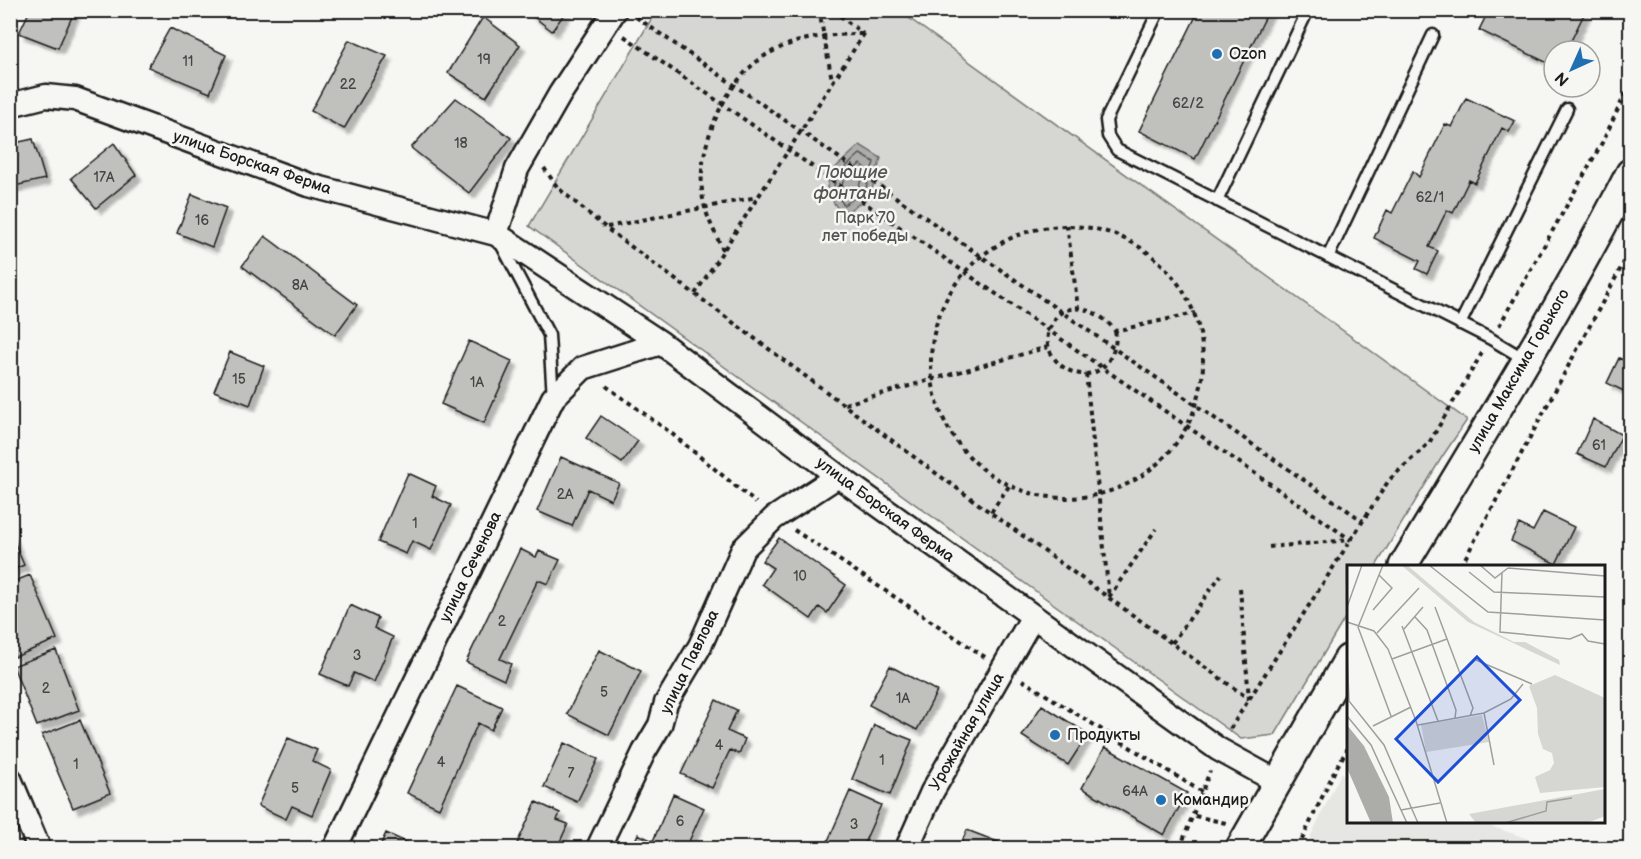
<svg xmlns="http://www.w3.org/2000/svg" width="1641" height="859" font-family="'Balsamiq Sans',sans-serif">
  <defs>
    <filter id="shadow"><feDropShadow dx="5.5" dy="5.5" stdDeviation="1.5" flood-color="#0004"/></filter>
  </defs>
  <rect width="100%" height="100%" fill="#f6f6f2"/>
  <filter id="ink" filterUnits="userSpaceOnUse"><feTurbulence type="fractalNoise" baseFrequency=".0167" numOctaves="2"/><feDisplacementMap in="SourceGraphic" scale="12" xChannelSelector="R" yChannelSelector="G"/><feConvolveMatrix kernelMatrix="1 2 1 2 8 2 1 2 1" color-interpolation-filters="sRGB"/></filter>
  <g filter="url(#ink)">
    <path fill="#e6e6e2" d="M1341,773l7,3v46h130l77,26h-250z"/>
    <path fill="#d6d6d2" stroke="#797977" stroke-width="1.5" d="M656,11h243l568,409 -25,37 -66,109h-28v47l-73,122 -34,4 -712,-513z"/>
    <path fill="#acaca9" stroke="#727271" stroke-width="1.5" d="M860,145l21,13 -11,38 -28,19 -16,-24 5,-19z"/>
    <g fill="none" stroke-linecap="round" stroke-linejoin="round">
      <path stroke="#565654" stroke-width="1.5" d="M860,154l14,8 -9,29 -21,14 -11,-15 4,-15z
        M860,164l4,3 -5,20 -14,8 -4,-7 3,-9z"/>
    </g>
    <path fill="#c0c0bd" stroke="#1c1c1c" stroke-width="1.5" filter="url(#shadow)" d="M30,10h45l-17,38 -39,-15z
      M525,10h42l-15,21z
      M1199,10h70l-74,149 -56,-28z
      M1489,10h97l-18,37 5,4h-19v15l-75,-36z
      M483,17l37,28 -34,52 -38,-24z
      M170,28l56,27 -16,38 -62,-26z
      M349,40l38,16 -43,73 -33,-18z
      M456,98l55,40 -42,55 -58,-45z
      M1466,98l49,23 -6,11 -7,-4 -27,55 -6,-3 -16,33 -6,-3 -18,37 9,4 -11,23 -11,-5 4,-8 -46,-23 13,-28 5,3 21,-42 6,6 26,-53 7,3z
      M33,139l12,40 -35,8v-43z
      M114,143l22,32 -40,33 -25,-30z
      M192,194l34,14 -14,39 -35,-14z
      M265,236l92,69 -22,30 -93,-69z
      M469,341l43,20 -28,62 -43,-19z
      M230,352l34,14 -14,39 -36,-14z
      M1619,358l11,5v31l-23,-11z
      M601,416l37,25 -16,22 -36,-25z
      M1593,419l29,16 -16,32 -29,-13z
      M561,457l58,26 -8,17 -23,-11 -16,37 -35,-15z
      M408,473l28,13 -4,10 19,9 -20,45 -19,-9 -6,13 -28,-12z
      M1543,512l31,15 -18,37 -45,-23 8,-17 14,7z
      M10,532l14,33 -14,6z
      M779,538l67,47 -19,28 -8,-6 -8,12 -49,-35 11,-16 -11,-7z
      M520,549l16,8 3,-6 21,9 -12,24 -10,-4 -38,79 11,5 -7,16 -38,-18z
      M30,575l27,64 -42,18 -5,-12v-62z
      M350,605l28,13 -4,10 19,9 -19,45 -20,-9 -6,13 -28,-12z
      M56,650l23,60 -42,16 -24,-60z
      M599,650l42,21 -32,64 -42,-21z
      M890,666l47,25 -20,39 -48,-25z
      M457,686l45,21 -11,23 -13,-7 -39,85 -32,-15z
      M716,700l21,10 -10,21 18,8 -6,15 -9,-4 -18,38 -31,-14z
      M1042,705l46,29 -20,31 -46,-29z
      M80,720l30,73 -37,15 -31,-73z
      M874,725l38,15 -22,55 -38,-16z
      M288,738l29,12 -5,11 19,9 -19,45 -20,-9 -6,13 -28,-13z
      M564,743l34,16 -21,43 -33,-15z
      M1105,747l82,46 -23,42 -82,-47z
      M850,791l31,14 -19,43h-22l-13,-5z
      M673,794l31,14 -18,40h-45l-8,-3 5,-11 15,7z
      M536,802l24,11 -3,7 11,4 -11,24h-42z
      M967,830l36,14 -2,4h-42z
      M386,833l33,15h-40z"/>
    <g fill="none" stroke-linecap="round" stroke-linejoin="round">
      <g stroke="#1c1c1c" stroke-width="15">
        <path id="service" d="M1159,10l-53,110 2,16 9,14 374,189 35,21
          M1217,201l91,-191
          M500,242l49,93 4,63
          M1328,257l105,-222
          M1460,324l107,-215"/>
      </g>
      <g stroke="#1c1c1c" stroke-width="27">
        <path id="minor" d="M10,105l36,-9 29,3 234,86 187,49 165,109 177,133 380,273 58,32
          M496,234l21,-65 43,-75 55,-84
          M10,779l29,69
          M335,848l218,-450 30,-30 78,-25
          M598,848l46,-96 16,-27 6,-22 34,-57 43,-97 31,-31 64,-42
          M907,848l25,-56 100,-174"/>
      </g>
      <g stroke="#1c1c1c" stroke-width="32">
        <path id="tertiary" d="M1403,566c78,-130 158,-258 227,-393
          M1240,848l108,-189"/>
      </g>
      <path stroke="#1c1c1c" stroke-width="4" stroke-dasharray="4.5 4.5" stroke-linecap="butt" d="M819,10l13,70
        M833,10l30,24
        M636,17l727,504
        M624,36l727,504
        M544,168l14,20 48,40 327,243 316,228
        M1067,225l11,83
        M931 362a136 136 0 1 1 272 0a136 136 0 1 1-272 0Z
        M607,227l150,-30
        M723,250c-6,-13 -14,-28 -18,-42 -14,-50 17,-126 61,-153 31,-18 63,-21 98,-21
        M695,294l169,-260
        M1499,326l104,-185 27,-57
        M1115,331c2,9 0,18 -5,27 -20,36 -72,5 -61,-28 12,-35 50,-22 66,1l80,-18
        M1086,374l23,223
        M606,386l65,47 85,70
        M845,404l203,-57
        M991,512l18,-26
        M794,530l191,127
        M1269,547l81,-7
        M1461,566l169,-315
        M1240,588l9,111
        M1109,597l47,-68
        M1172,643l49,-68
        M1022,680l180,112
        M1230,729l159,-249 40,-37 53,-90
        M1195,816l31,7
        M1180,848l30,-77
        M1298,848l37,-78 13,-22"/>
      <use href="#service" stroke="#f6f6f2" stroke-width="10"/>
      <use href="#minor" stroke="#f6f6f2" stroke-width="22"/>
      <use href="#tertiary" stroke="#f6f6f2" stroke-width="27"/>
    </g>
  </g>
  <g fill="#1f6fb2" stroke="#f6f6f2" stroke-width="2">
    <circle cx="1217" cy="54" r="6"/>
    <circle cx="1055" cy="735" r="6"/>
    <circle cx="1161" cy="800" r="6"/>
  </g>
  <g text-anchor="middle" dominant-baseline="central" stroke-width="5" stroke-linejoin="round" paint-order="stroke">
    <g font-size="14" fill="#454544">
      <text x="484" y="59">19</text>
      <text x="188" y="61">11</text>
      <text x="348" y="84">22</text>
      <text x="1188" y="103">62/2</text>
      <text x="461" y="143">18</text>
      <text x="104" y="177">17А</text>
      <text x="1430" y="197">62/1</text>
      <text x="202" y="220">16</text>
      <text x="300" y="285">8А</text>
      <text x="239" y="379">15</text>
      <text x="477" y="382">1А</text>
      <text x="1599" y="445">61</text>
      <text x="565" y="494">2А</text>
      <text x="415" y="523">1</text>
      <text x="800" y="576">10</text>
      <text x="502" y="621">2</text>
      <text x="357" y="655">3</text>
      <text x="46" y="688">2</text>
      <text x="604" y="692">5</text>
      <text x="903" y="698">1А</text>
      <text x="719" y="745">4</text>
      <text x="882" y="760">1</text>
      <text x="441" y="762">4</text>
      <text x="76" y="764">1</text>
      <text x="571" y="773">7</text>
      <text x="295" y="788">5</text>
      <text x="1135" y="791">64А</text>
      <text x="680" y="821">6</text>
      <text x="854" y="824">3</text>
    </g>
    <g font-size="16" fill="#1c1c1c" stroke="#f6f6f2" text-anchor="start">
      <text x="1229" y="54">Ozon</text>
      <text x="1067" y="735">Продукты</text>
      <text x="1173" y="800">Командир</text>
    </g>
    <g font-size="16" fill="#1c1c1c" stroke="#f6f6f2">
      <text transform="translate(252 163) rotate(19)">улица Борская Ферма</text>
      <text transform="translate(1519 371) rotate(-60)">улица Максима Горького</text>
      <text transform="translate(885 510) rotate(36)">улица Борская Ферма</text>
      <text transform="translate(471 567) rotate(-64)">улица Сеченова</text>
      <text transform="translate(690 662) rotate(-64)">улица Павлова</text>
      <text transform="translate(967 732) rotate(-60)">Урожайная улица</text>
    </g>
    <g font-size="16" fill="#545453" stroke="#f6f6f2">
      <text x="865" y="218">Парк 70<tspan x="865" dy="18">лет победы</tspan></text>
    </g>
    <g font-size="18" font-style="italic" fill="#565654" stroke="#f6f6f2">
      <text x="852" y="172">Поющие<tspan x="852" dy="21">фонтаны</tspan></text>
    </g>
  </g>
  <g transform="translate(1347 565)">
    <rect width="258" height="258" fill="#f6f6f2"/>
    <path d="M54,0h6l67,57 40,20h11l34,18 1,5 -92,-43zM208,110l50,23v89l-65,6 -5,-16 15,-7 4,-7 -2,-10 -9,-4 -5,-15 -1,-26 -8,-22zM135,150l7,27 -63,10 -5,-27zM258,224v27l-18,7h-111l-7,-9z" fill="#d6d6d2"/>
    <path d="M0,160l17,21 25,51 4,26h-22l-24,-55z" fill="#acaca9"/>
    <path fill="none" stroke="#9f9f9c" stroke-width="1.5" d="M36,0l-25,62 33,89M82,0l59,47 117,8M133,0l15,13 13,-10M161,3l97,8M122,7l25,20 111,5M155,7l-2,60 70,7 12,-5 6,7 17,3M0,42l15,-42M88,42l38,101 -3,8M26,45l19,-22 -13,-13M68,52l12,13 29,80 -1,8M0,57l27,9 14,18 28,72 31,102M55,61l36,95M57,64l19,-22M30,68l42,-45M0,86l2,50 35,44 34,78M45,94l55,-20M129,95l56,24M137,148l10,52M0,151l24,29 36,78M71,160l66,-12 27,-14 12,-15M26,161l38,-19M54,245l39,-7M158,258l41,-12 1,-9 25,-4"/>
    <path fill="#1d4ed8" fill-opacity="0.15" stroke="#1d4ed8" stroke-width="3" d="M130,92l43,43 -82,82 -42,-43z"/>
    <rect width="258" height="258" fill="none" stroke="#1c1c1c" stroke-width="3"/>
  </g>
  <rect width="1641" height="859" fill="none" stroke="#f6f6f2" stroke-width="36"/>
  <rect x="18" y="18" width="1605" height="823" fill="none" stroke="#1c1c1c" stroke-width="2" filter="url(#ink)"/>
  <g transform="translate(1572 69) rotate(225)"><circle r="28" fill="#f6f6f2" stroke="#9f9f9c" stroke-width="1.5"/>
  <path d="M0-4.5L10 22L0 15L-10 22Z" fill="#1f6fb2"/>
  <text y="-9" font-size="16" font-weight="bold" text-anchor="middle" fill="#1c1c1c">N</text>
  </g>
</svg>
